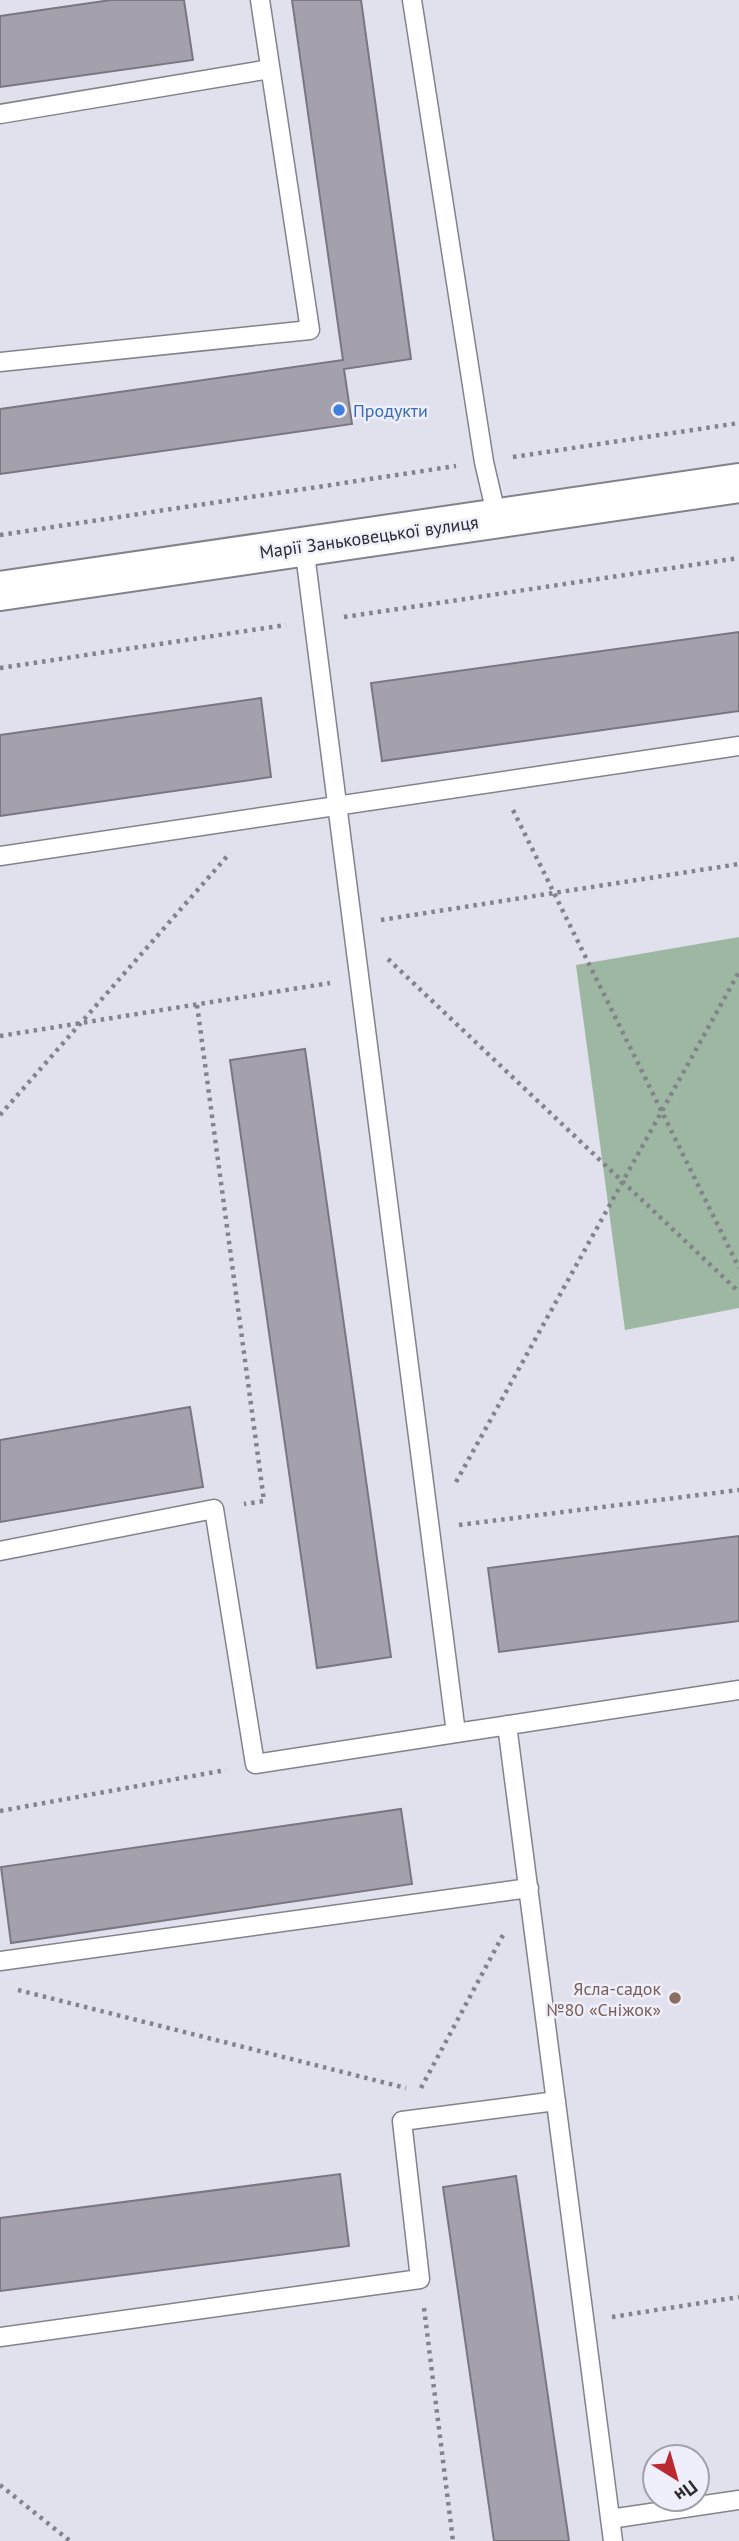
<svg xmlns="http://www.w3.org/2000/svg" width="739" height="2541" font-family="'PT Sans',sans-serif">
  <rect width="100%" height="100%" fill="#e0e1ed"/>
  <path fill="#9db7a2" d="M739,937v371l-114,22 -49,-365z"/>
  <path fill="#a5a1ac" stroke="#7a7781" stroke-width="2" d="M111,0h73l9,60 -193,27v-71z
    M292,0h69l50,359 -67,10 8,55 -352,50v-65l343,-49z
    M739,632v79l-357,50 -11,-78z
    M261,698l10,79 -271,39v-81z
    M305,1049l86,608 -74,11 -87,-608z
    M190,1407l13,80 -203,35v-82z
    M739,1536v85l-240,31 -11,-84z
    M401,1809l11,75 -401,59 -10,-76z
    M340,2174l9,72 -349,45v-73z
    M516,2176l53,365h-75l-51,-354z"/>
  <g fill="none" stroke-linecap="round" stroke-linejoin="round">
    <g stroke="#82828d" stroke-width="21">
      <path id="service" d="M412,0l72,462 13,56
        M0,114l270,-45
        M0,362l310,-32 -50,-330
        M304,546l152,1187 283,-43
        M0,856l739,-110
        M0,1551l214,-42 41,255 201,-31
        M507,1725l106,816
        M0,1961l529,-73
        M0,2337l420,-58 -18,-158 154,-20
        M610,2519l129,-19"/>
    </g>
    <g stroke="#82828d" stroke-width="42">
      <path id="tertiary" d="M0,591l739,-108"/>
    </g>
    <path stroke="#83838b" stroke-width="4.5" stroke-dasharray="3.5 5" stroke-linecap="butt" d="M513,457l226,-34
      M0,535l456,-69
      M344,617l395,-59
      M0,668l286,-43
      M513,810l226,458
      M381,920l358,-56
      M388,959l351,333
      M197,1005l67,496 -20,3
      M0,1036l330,-53
      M0,1115l230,-262
      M456,1482l283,-510
      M459,1525l280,-35
      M0,1811l226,-41
      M18,1990l388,98
      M421,2088l82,-153
      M424,2308l29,233
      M612,2317l127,-20
      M0,2485l70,56"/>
    <use href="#service" stroke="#fff" stroke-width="18"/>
    <use href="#tertiary" stroke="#fff" stroke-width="38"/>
  </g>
  <circle fill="#3f7fe0" stroke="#eeeffa" stroke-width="2.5" cx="339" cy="410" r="7"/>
  <circle fill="#8d6e63" stroke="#eeeffa" stroke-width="2.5" cx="675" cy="1998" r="7"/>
  <g text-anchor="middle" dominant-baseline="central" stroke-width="5" stroke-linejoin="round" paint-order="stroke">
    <g font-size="18" fill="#366cbe" stroke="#eeeffa" text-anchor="start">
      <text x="353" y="410">Продукти</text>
    </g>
    <g font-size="18" fill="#2b2b30" stroke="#eeeffa">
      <text transform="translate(369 537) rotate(-8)">Марії Заньковецької вулиця</text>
    </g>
    <g font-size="18" fill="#785e54" stroke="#eeeffa" text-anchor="end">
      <text x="661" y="1988">Ясла-садок<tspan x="661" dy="21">№80 «Сніжок»</tspan></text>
    </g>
  </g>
  <g transform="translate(676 2478) rotate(143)"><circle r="33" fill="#eeeffa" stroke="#a0a1a9" stroke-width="2"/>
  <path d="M0-5L12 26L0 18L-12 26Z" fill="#ba2a30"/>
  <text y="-10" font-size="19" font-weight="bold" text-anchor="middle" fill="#2b2b30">Пн</text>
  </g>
</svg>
